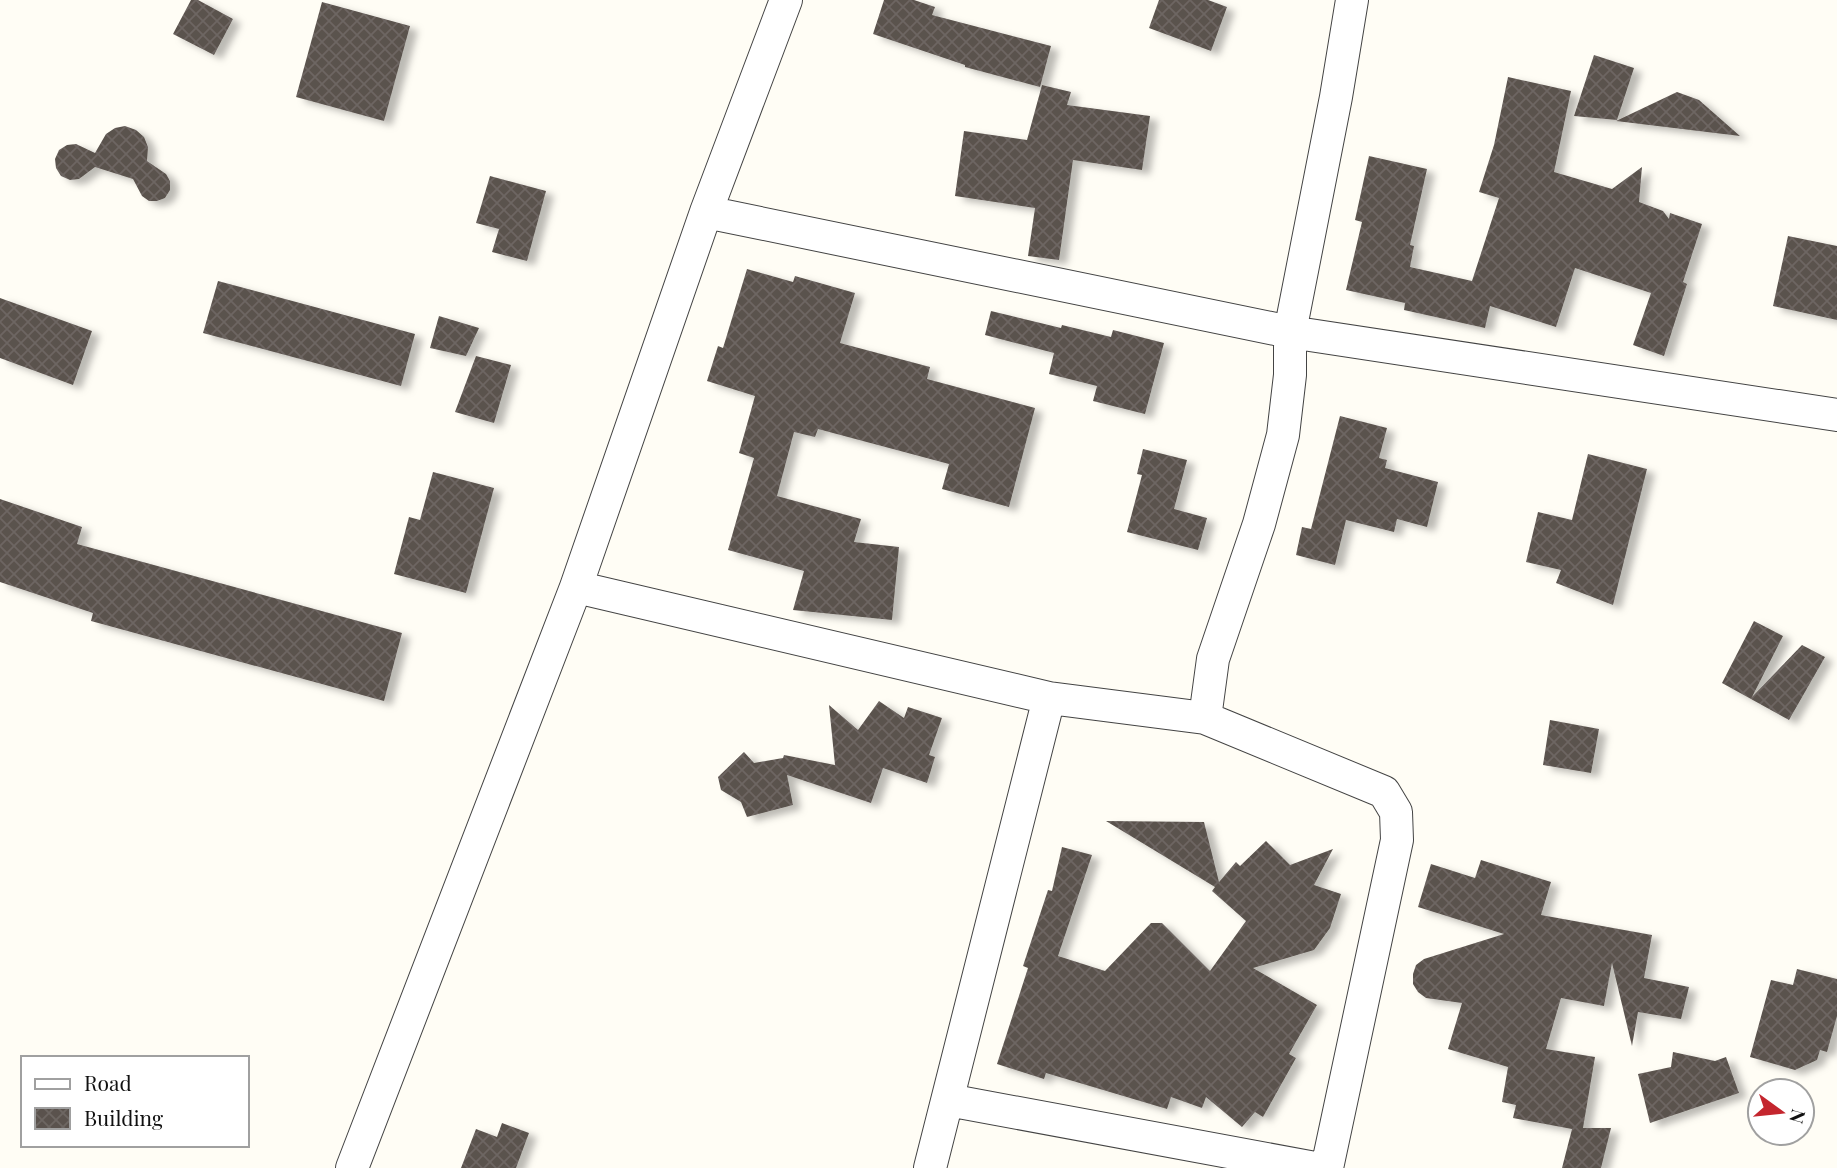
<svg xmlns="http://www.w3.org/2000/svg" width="1837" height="1168" font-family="'Playfair Display',serif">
  <defs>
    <pattern id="building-cross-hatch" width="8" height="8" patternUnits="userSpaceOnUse" patternTransform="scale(1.75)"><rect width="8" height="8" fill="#5a524d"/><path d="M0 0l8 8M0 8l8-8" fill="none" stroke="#6d6662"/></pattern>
    <filter id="shadow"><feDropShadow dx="8" dy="4.5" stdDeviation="3.5" flood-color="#0004"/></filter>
  </defs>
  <rect width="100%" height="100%" fill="#fffdf5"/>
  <path fill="url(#building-cross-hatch)" filter="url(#shadow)" d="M191,0h7l35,19 -19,36 -41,-21z
    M884,0h30l21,7 -3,8 119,31 -11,41 -75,-20v-2l-92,-31z
    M1159,0h49l19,7 -16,44 -62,-23z
    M322,2l88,24 -26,95 -88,-24z
    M1594,55l40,13 -17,52 -43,-4z
    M1508,77l63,14 -17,81 58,17 30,-22 -3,35 24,9 6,8 1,-6 32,11 -19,58 4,2 -23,72 -31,-11 18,-52 -76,-25 -19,59 -66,-21 -5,22 -81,-18 1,-7 -59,-13 16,-68 -7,-2 14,-64 58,13 -17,76 4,1 -4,21 62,14 27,-83 -20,-6 15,-47z
    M1042,85l29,7 -4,13 83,11 -8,54 -69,-10 -14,100 -31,-4 7,-48 -80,-12 9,-65 63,9z
    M1677,92l22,8 41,36 -124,-15z
    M125,126l11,4 8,7 4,10 -1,14 19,13 4,7v9l-5,8 -8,3h-8l-7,-5 -9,-17 -38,-12 -16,12 -9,1 -9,-4 -5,-8 -1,-9 4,-9 8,-5 9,-1 19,9 11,-19 9,-6z
    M490,176l56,15 -19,70 -35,-9 7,-23 -23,-6z
    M1788,236l49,10v74l-64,-14z
    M747,269l46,13 2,-6 60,17 -15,50 90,24 -3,12 108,29 -26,99 -67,-18 7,-25 -131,-35 -3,8 -21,-5 -17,64 84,23 -7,23 45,5 -7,73 -99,-10 11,-39 -76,-21 26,-92 -15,-5 16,-57 -48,-15 11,-35 5,2z
    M218,281l197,53 -14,52 -198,-53z
    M0,298l92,33 -19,54 -73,-27z
    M991,311l70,17 1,-3 49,12 2,-7 51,13 -19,71 -52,-13 4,-15 -48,-12 5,-21 -69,-18z
    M439,316l40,12 -13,28 -36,-8z
    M476,356l35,9 -17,58 -39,-11z
    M1340,416l47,12 -8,30 8,2 -2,8 53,14 -11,45 -30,-8 -3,13 -48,-12 -11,45 -39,-10 6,-28 9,2z
    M1143,449l44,11 -13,49 33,9 -9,32 -71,-18 15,-57 -5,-1z
    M1588,454l59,15 -34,136 -57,-22 5,-13 -35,-8 12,-50 34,8z
    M433,472l61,16 -28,105 -72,-19 15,-57 11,3z
    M0,499l82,28 -5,17 325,89 -18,68 -293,-80 2,-8 -93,-31z
    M1754,621l29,15 -31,61 50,-52 23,12 -36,63 -67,-37z
    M879,701l25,17 4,-11 34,11 -13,37 6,2 -8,26 -44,-15 -12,35 -84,-28 6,30 -46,12 -6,-15 -20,-12 -3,-13 26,-25 10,11 29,-5 1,-3 51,10 -6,-60 29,25z
    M1550,720l49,9 -8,44 -48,-8z
    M1106,821l98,1 15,60 17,-20 4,4 26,-25 24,24 43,-16 -19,36 27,9 -11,34 -16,22 -61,18 64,37 -28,49 7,4 -33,59 -8,-5 -13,15 -36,-30 -4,11 -31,-11 -4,12 -121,-36 -2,6 -47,-15 31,-96 -5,-2 25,-76 4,1 10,-44 30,8 -34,101 47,15 46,-48h11l48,48 36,-50 -34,-30 3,-4z
    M1481,860l70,22 -10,33 111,20 -8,43 45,9 -8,32 -43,-7 -6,34 -20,-83 -8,43 -43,-8 -15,51 49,8 -12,71h28l-10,40h-39l10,-39 -59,-11 3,-13 -14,-3 6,-35 -60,-18 14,-46 -36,-5 -8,-6 -5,-8v-10l3,-9 8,-6 80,-25 -86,-27 13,-43 44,14z
    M1797,969l40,10v37l-10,36 -7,-2 -3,10 -22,10 -45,-13 21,-77 22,5z
    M1673,1052l42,9 11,-4 13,36 -89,30 -12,-49 33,-7z
    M502,1123l27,10 -13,35h-55l15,-39 21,8z"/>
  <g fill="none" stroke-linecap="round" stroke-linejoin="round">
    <g stroke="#444" stroke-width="34">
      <path id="minor" d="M706,212l584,120 547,83
        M576,587l473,111 156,20 179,74 12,20 1,28 -70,328
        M1205,718l8,-59 46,-135 24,-89 7,-60v-43l46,-235 16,-97
        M948,1100l367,68
        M352,1168l224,-581 130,-375 80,-212
        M930,1168l119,-470"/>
    </g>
    <use href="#minor" stroke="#fff" stroke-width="32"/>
  </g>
  <rect x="21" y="1056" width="228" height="91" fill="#ffffff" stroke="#a0a0a0" stroke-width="2"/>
  <rect x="35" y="1079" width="35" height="10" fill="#ffffff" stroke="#a0a0a0" stroke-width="2"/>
  <text x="84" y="1091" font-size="21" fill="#111111">Road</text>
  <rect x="35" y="1108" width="35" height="21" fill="url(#building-cross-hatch)" stroke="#a0a0a0" stroke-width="2"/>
  <text x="84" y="1126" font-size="21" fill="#111111">Building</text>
  <g transform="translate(1781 1112) rotate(105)"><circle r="33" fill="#ffffff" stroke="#a0a0a0" stroke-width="2"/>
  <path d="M0-5L12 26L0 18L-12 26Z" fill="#c4262e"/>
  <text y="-10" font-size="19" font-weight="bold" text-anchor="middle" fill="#111111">N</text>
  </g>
</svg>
